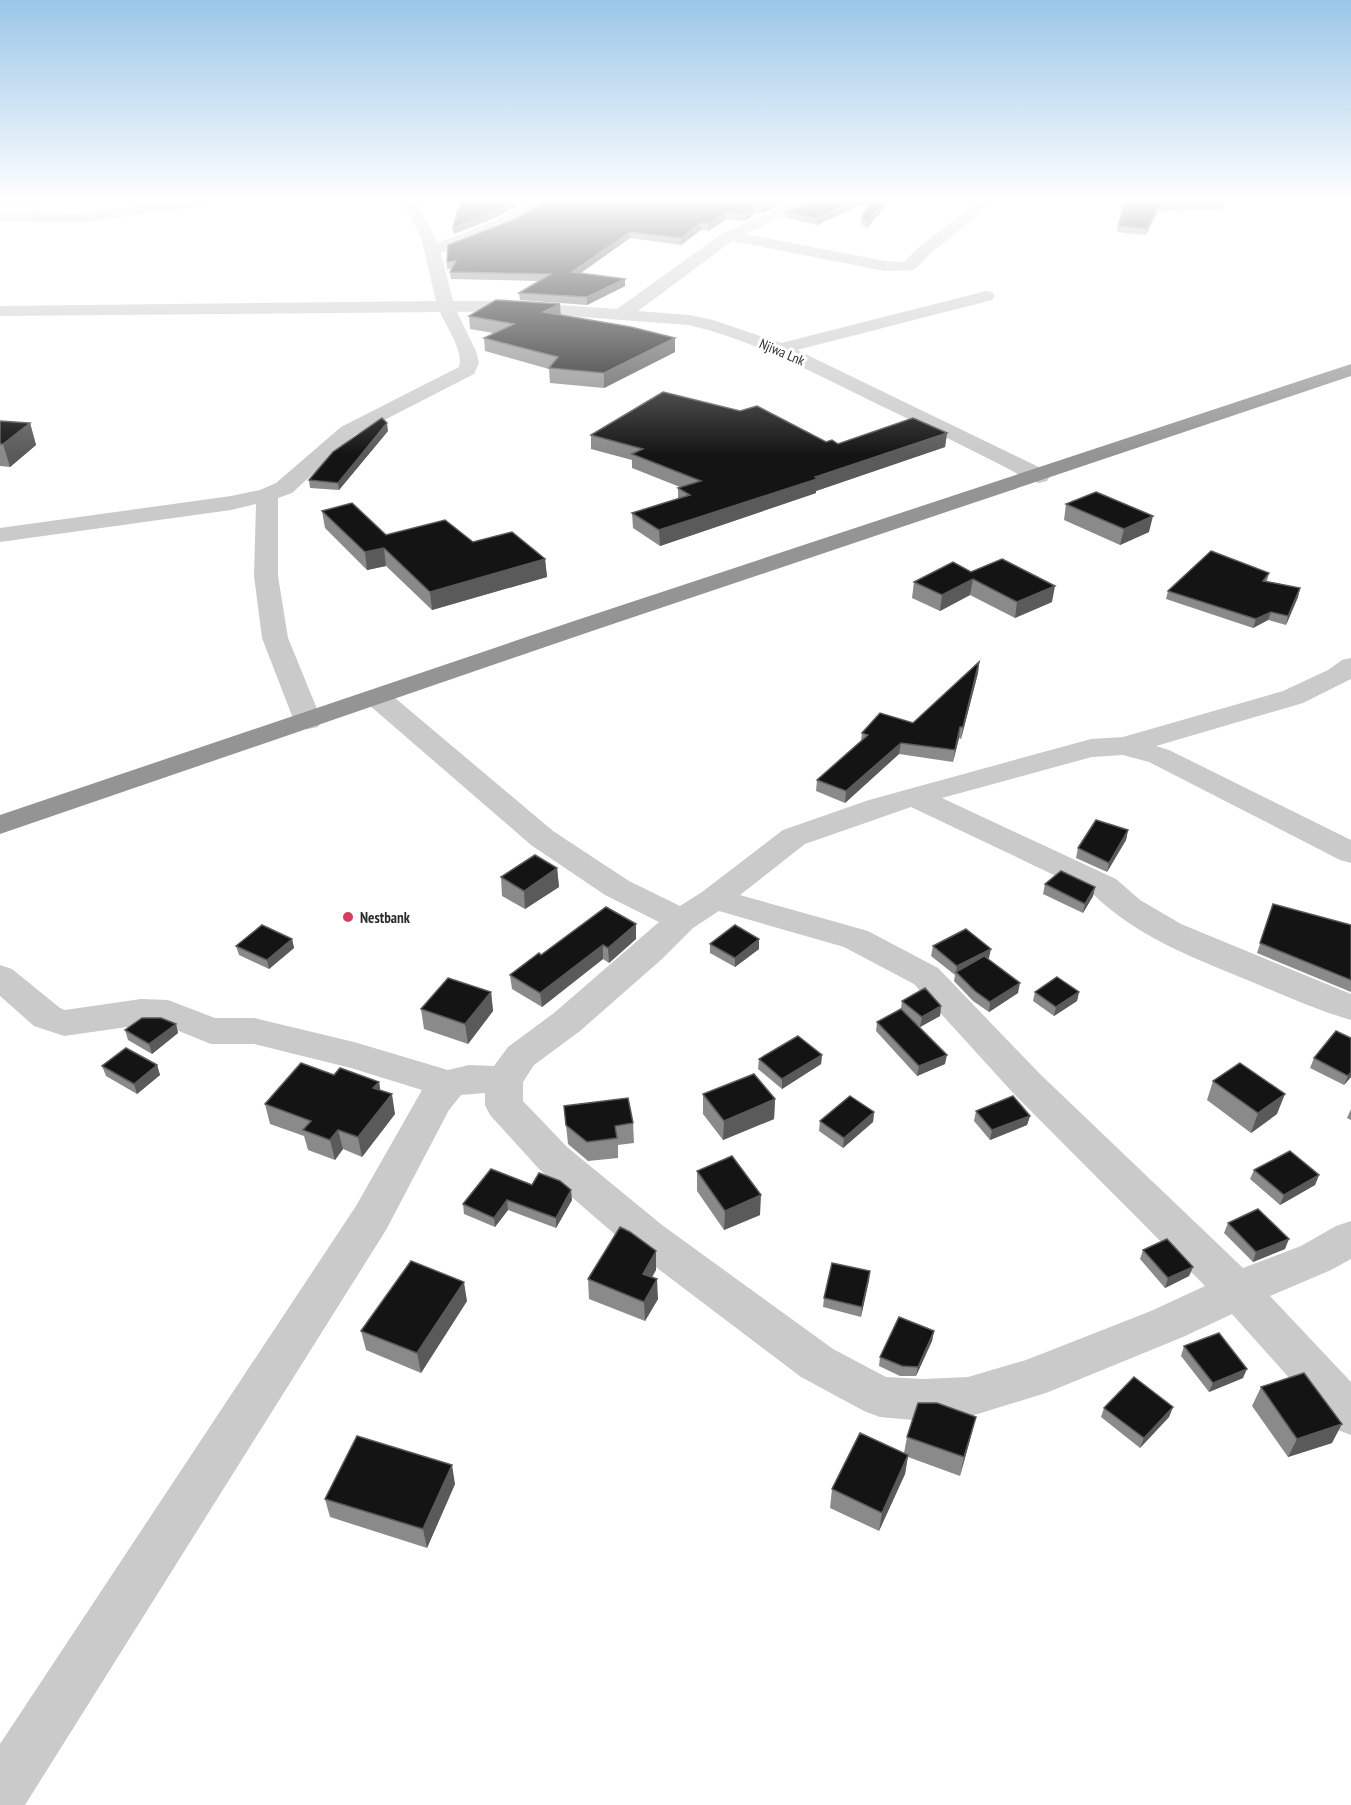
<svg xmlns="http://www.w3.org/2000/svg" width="1351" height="1805" font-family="'PT Sans Narrow',sans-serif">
  <rect width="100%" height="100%" fill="#fff"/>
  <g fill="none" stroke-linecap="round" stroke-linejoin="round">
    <path fill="#cacaca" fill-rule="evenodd" d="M170,202h45l-7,4 -131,17 -77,-1v-10l77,1z
      M402,202h14l22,41 58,-23 33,-18h18c-18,21 -79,40 -106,51l12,48h48l116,8 106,-76 70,-31h20l-2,3 -66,29 140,27 19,1 15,-15 58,-45h17l-63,51 -17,17 -29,1 -153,-30 -94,70 51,4 24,5 68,23 205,-52 6,1 3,4 -3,4 -195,50 250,121 3,5 -3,5 -8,2 -8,-2c-57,-31 -115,-58 -172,-86 -56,-27 -110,-56 -170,-70l-188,-14 -44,1 19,39 3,12 -5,11 -119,61 -63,58 -14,5v78l10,62 34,83 -4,6 -10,2 -10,-2 -4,-6 -32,-83 -8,-62 2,-72 -25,6 -231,32v-14l231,-32 29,-6 16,-7 65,-56 118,-60c5,-16 -13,-41 -19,-55l-440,4v-10l436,-5 -15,-64z
      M1351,658v21l-48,24 -147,43 13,4 182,90v23l-11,-3 -191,-98 -26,-7 -31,2 -150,41 174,81 24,21 41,24 170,70v26c-32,-9 -63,-23 -94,-36 -58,-24 -120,-46 -165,-91l-181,-86 -106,37 -65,51 128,36 70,37 102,106 203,194 58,-22 35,-20 15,-5v38l-20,11 -61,26 81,86v53l-16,-6 -103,-115 -49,23 -137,56 -78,24 -45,4 -43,-4 -16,-6 -63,-34 -169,-128 -93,-80 -49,-54 -5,-10v-12l-24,2 -12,15 -63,120 -361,575h-25v-61l356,-538 66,-116 -71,-22 -97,-24h-43l-47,-19h-23l-77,11 -30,-10 -34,-30v-31l12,4 48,39 5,2 76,-11 27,1 47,18h39l100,24 94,28 21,-5 25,1 14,-19 46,-34 105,-91 -54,-27 -74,-50 -163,-141 -4,-6 4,-6 10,-2 10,2 165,139 76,50 51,25 22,-14 81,-62 86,-30 222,-61 32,-2 160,-46 45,-21 14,-10zM719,911l125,36 70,37 100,110 191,192 -54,25 -125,49 -58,17 -45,2 -37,-2 -53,-28 -171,-124 -95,-78 -44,-46v-19l11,-17 46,-34 82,-72 31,-31z"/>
    <path fill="#949494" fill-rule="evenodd" d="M1351,364v12l-759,255 -592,203v-19l574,-194z"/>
    <g stroke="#828282" stroke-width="4">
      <path id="rail" d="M0,205l41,-3"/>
    </g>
    <use href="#rail" stroke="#fff" stroke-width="2" stroke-dasharray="7" stroke-linecap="butt"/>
  </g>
  <path fill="#8a8a8a" d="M787,202l-25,11 -6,-1 -10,9 -19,-2 -19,12 -7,-1 -20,15 -51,-7 -49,35 44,6v7l-38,19 -67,-5 -1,-7 20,-12 -88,-2 -1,-7 2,-3h-5v-7l66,-42 26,-15z
    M867,202l-50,23 -31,-7 1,-6z
    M889,202l-22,26 -6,-4 1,-7z
    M1224,204l-2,6 -64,1 -12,24 -29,-3 5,-20h-2l1,-6z
    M561,315l114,37 -71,36 -54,-5 -1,-14 -64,-18 -1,-13 9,-5 -23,-4 -1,-13z
    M0,421l30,2 6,22 -26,22 -10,-1z
    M388,431l-49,59 -29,-2 -1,-8z
    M947,433l-2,14 -129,44v2l-156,53 -27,-18 -1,-15 46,-14v-11l2,-1 -48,-19v-8l-41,-11v-14l235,7 12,2z
    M1066,504l83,28 -29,13 -56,-25z
    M322,511l64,24 87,7 72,17 2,18 -115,33 -46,-44 -19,4 -42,-42z
    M971,572l81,30 -37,16 -45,-23 -30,16 -28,-13 2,-16z
    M1269,573l-2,8 33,7 -2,9 -12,28 -18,-5 -15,8 -87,-29 2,-8z
    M979,662l-1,11 -17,66 -2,-1 -6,24 -54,-8 -54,49 -29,-12 1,-11 44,-39 1,-8 51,-10z
    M1128,830l-2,10 -19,32 -31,-14 2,-10z
    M557,868l2,19 -34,22 -23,-13 -1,-19z
    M1045,884l50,3 -2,9 -10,17 -40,-19z
    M1273,904l78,21v67l-94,-39z
    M636,924v15l-27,24 -6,-4 -61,48 -30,-18 -2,-14 31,-20z
    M292,939l2,9 -25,21 -30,-14 -3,-9z
    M759,939v10l-24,18 -25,-14v-9z
    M933,946l56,12 -1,1 30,34 -29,19 -16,-11 -19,-20 1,-6 -24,-19z
    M491,992l2,19 -25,33 -44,-15 -3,-20z
    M1035,992h44l-2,9 -23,15 -21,-15z
    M902,1001l39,5 -1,10 -20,11 -7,-6 32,43 -28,12 -41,-45 1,-9 24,-13z
    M176,1024l2,9 -26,21 -24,-14 -3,-10z
    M1351,1038v39l-7,8 -34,-17 4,-10z
    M822,1055l-1,9 -39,25 -24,-20 1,-10z
    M157,1065l3,10 -23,19 -31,-18 -4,-10z
    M334,1075l45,7 1,8 15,24 -33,43 -19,-8 -8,11 -27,-10 -4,-14 -34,-12 -5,-20z
    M1213,1081l64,33 -26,19 -44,-33z
    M703,1094l72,5 -1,20 -51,21 -20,-26z
    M564,1106l69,17 1,20 -16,2v13l-30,3 -20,-17z
    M1351,1109v11l-4,-2z
    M976,1111l54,5 -3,9 -37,15 -16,-19z
    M874,1112l-1,10 -30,26 -24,-17 1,-10z
    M1254,1170l65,5 -4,10 -35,20 -30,-26z
    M697,1171l63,44 -36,15 -27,-39z
    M532,1185l40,15 -16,28 -48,-18 -13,17 -31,-13 -1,-10z
    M1228,1223l57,26 -32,13 -29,-29z
    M1143,1250l50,17 -4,9 -24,12 -25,-29z
    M656,1270l-4,7 6,22 -13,22 -56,-22 -1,-20z
    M870,1271l-9,46 -38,-10 1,-9z
    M467,1301l-46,72 -55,-23 -5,-19z
    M934,1331l-2,10 -16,35h-16l-21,-10 1,-9z
    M1184,1346l59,32 -34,14 -28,-36z
    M1261,1387l71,56 -44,14 -36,-51z
    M1173,1407l-4,10 -29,31 -39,-31 3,-9z
    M971,1436l-11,40 -52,-19 -3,17 -26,57 -49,-23 2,-19 72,-36 3,-16z
    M455,1484l-28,64 -97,-31 -5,-18z"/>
  <path fill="#5a5a5a" d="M512,202h12l-29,16 -41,16 -1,-6z
    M773,202h14l-25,11v-6z
    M853,202h14l-50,23v-7z
    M884,202h5l-22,26v-7z
    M756,205v7l-10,9v-7z
    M1160,205l-2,6 -12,24 1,-6z
    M727,212v7l-19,12v-7z
    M701,223v7l-20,15v-7z
    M630,232v6l-58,41v-7z
    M625,279v7l-38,19v-8z
    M560,304l1,14 -18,-6z
    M675,338v14l-71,36v-15z
    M30,423l6,22 -26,22 -7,-23z
    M387,423l1,8 -49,59 -1,-7z
    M947,433l-2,14 -129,44v2l-156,53 -1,-16z
    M1153,516l-4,16 -29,13 4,-16z
    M384,548l2,18 -19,4 -2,-18z
    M545,559l2,18 -115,33 -2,-18z
    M973,579l-3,16 -30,16 2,-16z
    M1055,586l-3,16 -37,16 2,-16z
    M1300,588l-2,9 -12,28 2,-9z
    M1271,612l-3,8 -15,8 3,-9z
    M979,662l-1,11 -17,66 2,-12z
    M960,727l-1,11 -6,24 2,-12z
    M901,743l-2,11 -54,49 1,-12z
    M1128,830l-2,10 -19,32 2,-9z
    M557,868l2,19 -34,22 -1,-18z
    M1095,887l-2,9 -10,17 2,-9z
    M636,924v15l-27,24 -1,-15z
    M292,939l2,9 -25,21 -2,-9z
    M759,939v10l-24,18v-9z
    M603,945v14l-61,48 -2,-14z
    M991,949l-2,9 -31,16 -2,-1 1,-7z
    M1020,983l-2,10 -29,19 1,-10z
    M491,992l2,19 -25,33 -3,-20z
    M1079,992l-2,9 -23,15 2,-9z
    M941,1006l-1,10 -20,11 2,-10z
    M176,1024l2,9 -26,21 -3,-10z
    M822,1055l-1,9 -39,25v-10z
    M947,1055l-2,9 -28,12 2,-10z
    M157,1065l3,10 -23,19 -3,-10z
    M1351,1072v5l-7,8 4,-9z
    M379,1082l3,19 -9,-13z
    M392,1094l3,20 -33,43 -4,-20z
    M1285,1094l-8,20 -26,19 7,-20z
    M775,1099l-1,20 -51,21 1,-19z
    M874,1112l-1,10 -30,26 1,-10z
    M1030,1116l-3,9 -37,15 2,-10z
    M338,1130l5,19 -8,11 -5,-20z
    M1319,1175l-4,10 -35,20 4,-10z
    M571,1190l1,10 -16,28v-10z
    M761,1195l-1,20 -36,15 1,-19z
    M507,1200l1,10 -13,17 -1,-9z
    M1289,1239l-4,10 -32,13 3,-10z
    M656,1251v19l-13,23v-19z
    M1193,1267l-4,9 -24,12 3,-10z
    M870,1271l-1,10 -8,36 1,-10z
    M657,1279l1,20 -13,22 -1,-19z
    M464,1282l3,19 -46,72 -4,-20z
    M934,1331l-2,10 -16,35 2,-9z
    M1247,1369l-4,9 -34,14 4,-9z
    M1173,1407l-4,10 -29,31 4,-10z
    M976,1417l-5,19 -11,40 4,-19z
    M1342,1424l-10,19 -44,14 9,-18z
    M908,1455l-3,19 -26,57 3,-18z
    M452,1465l3,19 -28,64 -4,-19z"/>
  <path fill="#141414" stroke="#5a5a5a" stroke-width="1.5" d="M460,202h52l-17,9 -42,17z
    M542,202h231l-11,5 -6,-2 -10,9 -19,-2 -19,12 -7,-1 -20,15 -51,-6 -58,40 53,7 -38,18 -68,-4 32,-19 -101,-2 6,-11 -9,1 1,-17 65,-25 26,-15z
    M809,202h44l-36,16 -30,-6z
    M869,202h15l-17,19 -5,-4z
    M1125,202h96l3,2 -64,1 -13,24 -29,-3 6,-20h-3z
    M496,300l64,4 -17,8 88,15 44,11 -71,35 -55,-5 9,-11 -74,-19 30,-14 -45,-8z
    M663,392l77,19 17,-5 69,36 6,-2 6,4 75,-26 34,15 -132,44 2,2 -158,51 -27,-17 58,-18 -12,-7 23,-7 -69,-27 11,-5 -52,-14z
    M382,418l5,5 -49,60 -29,-3 24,-28z
    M0,421l30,2 -27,21h-3z
    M1096,492l57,24 -29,13 -58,-25z
    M352,503l34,32 59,-15 28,22 39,-10 33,27 -115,33 -46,-44 -19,4 -43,-41z
    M1211,551l58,22 -6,8 37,7 -12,28 -17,-4 -15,7 -88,-28z
    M1002,559l53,27 -38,16 -44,-23 -31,16 -28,-13 39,-20 18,10z
    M979,662l-16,65h-3l-5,23 -54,-7 -55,48 -29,-11 51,-45 -6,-2 18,-20 33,10z
    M1096,820l32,10 -19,33 -31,-15z
    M535,855l22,13 -33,23 -23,-14z
    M1061,871l34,16 -10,17 -40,-20z
    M1273,904l78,21v55l-91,-37z
    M606,907l30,17 -28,24 -5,-3 -63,48 -30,-18 29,-22 2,2z
    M262,925l30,14 -25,21 -31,-14z
    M735,925l24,14 -24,19 -25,-14z
    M966,929l25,20 -34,17 -24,-20z
    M984,956l36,27 -30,19 -15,-11 -19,-19z
    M1057,977l22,15 -23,15 -21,-15z
    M448,978l43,14 -26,32 -44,-15z
    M925,988l16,18 -19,11 -20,-16z
    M901,1009l46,46 -28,11 -42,-44z
    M142,1018h19l15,6 -27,20 -24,-14z
    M1336,1031l15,7v34l-3,4 -34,-18z
    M798,1036l24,19 -40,24 -23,-20z
    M126,1048l31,17 -23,19 -32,-18z
    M301,1063l33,12 6,-7 39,14 -6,6 19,6 -34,43 -20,-7 -8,10 -27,-10 8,-9 -46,-17z
    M1240,1063l45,31 -27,19 -45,-32z
    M754,1074l21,25 -51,22 -21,-27z
    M850,1096l24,16 -30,26 -24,-17z
    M1013,1096l17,20 -38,14 -16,-19z
    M628,1098l5,25 -18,3 2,12 -30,4 -21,-17 -2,-19z
    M1290,1151l29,24 -35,20 -30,-25z
    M732,1156l29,39 -36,16 -28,-40z
    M491,1169l41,16 7,-12 21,8 11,9 -15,28 -49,-18 -13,18 -31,-14z
    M1258,1209l31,30 -33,13 -28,-29z
    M620,1227l10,5 26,19 -13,23 14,5 -13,23 -56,-23z
    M1167,1239l26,28 -25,11 -25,-28z
    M411,1261l53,21 -47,71 -56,-22z
    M832,1263l38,8 -8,36 -38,-9z
    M899,1317l35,14 -16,36 -16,-1 -22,-9z
    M1219,1333l28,36 -34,14 -29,-37z
    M1304,1373l38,51 -45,15 -36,-52z
    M1134,1377l39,30 -29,31 -40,-30z
    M918,1403h19l39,14 -12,40 -57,-20z
    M860,1433l48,22 -26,58 -50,-24z
    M357,1436l95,29 -29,64 -98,-30z"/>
  <linearGradient id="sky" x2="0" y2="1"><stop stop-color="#9bc6e8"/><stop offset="0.44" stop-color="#fff"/><stop offset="1" stop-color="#fff" stop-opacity="0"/></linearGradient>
  <rect width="1351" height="455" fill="url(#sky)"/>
  <circle fill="#d53e5e" stroke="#fff" stroke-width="2" cx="348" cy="917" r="6"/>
  <g text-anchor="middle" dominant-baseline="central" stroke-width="6" stroke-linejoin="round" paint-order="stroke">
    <g font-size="14" fill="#2d2d2d" stroke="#fff">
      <text transform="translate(782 352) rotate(23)">Njiwa Lnk</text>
    </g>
    <g font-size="15" font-weight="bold" fill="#2d2d2d" stroke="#fff" text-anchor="start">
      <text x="360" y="917">Nestbank</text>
    </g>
  </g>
</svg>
